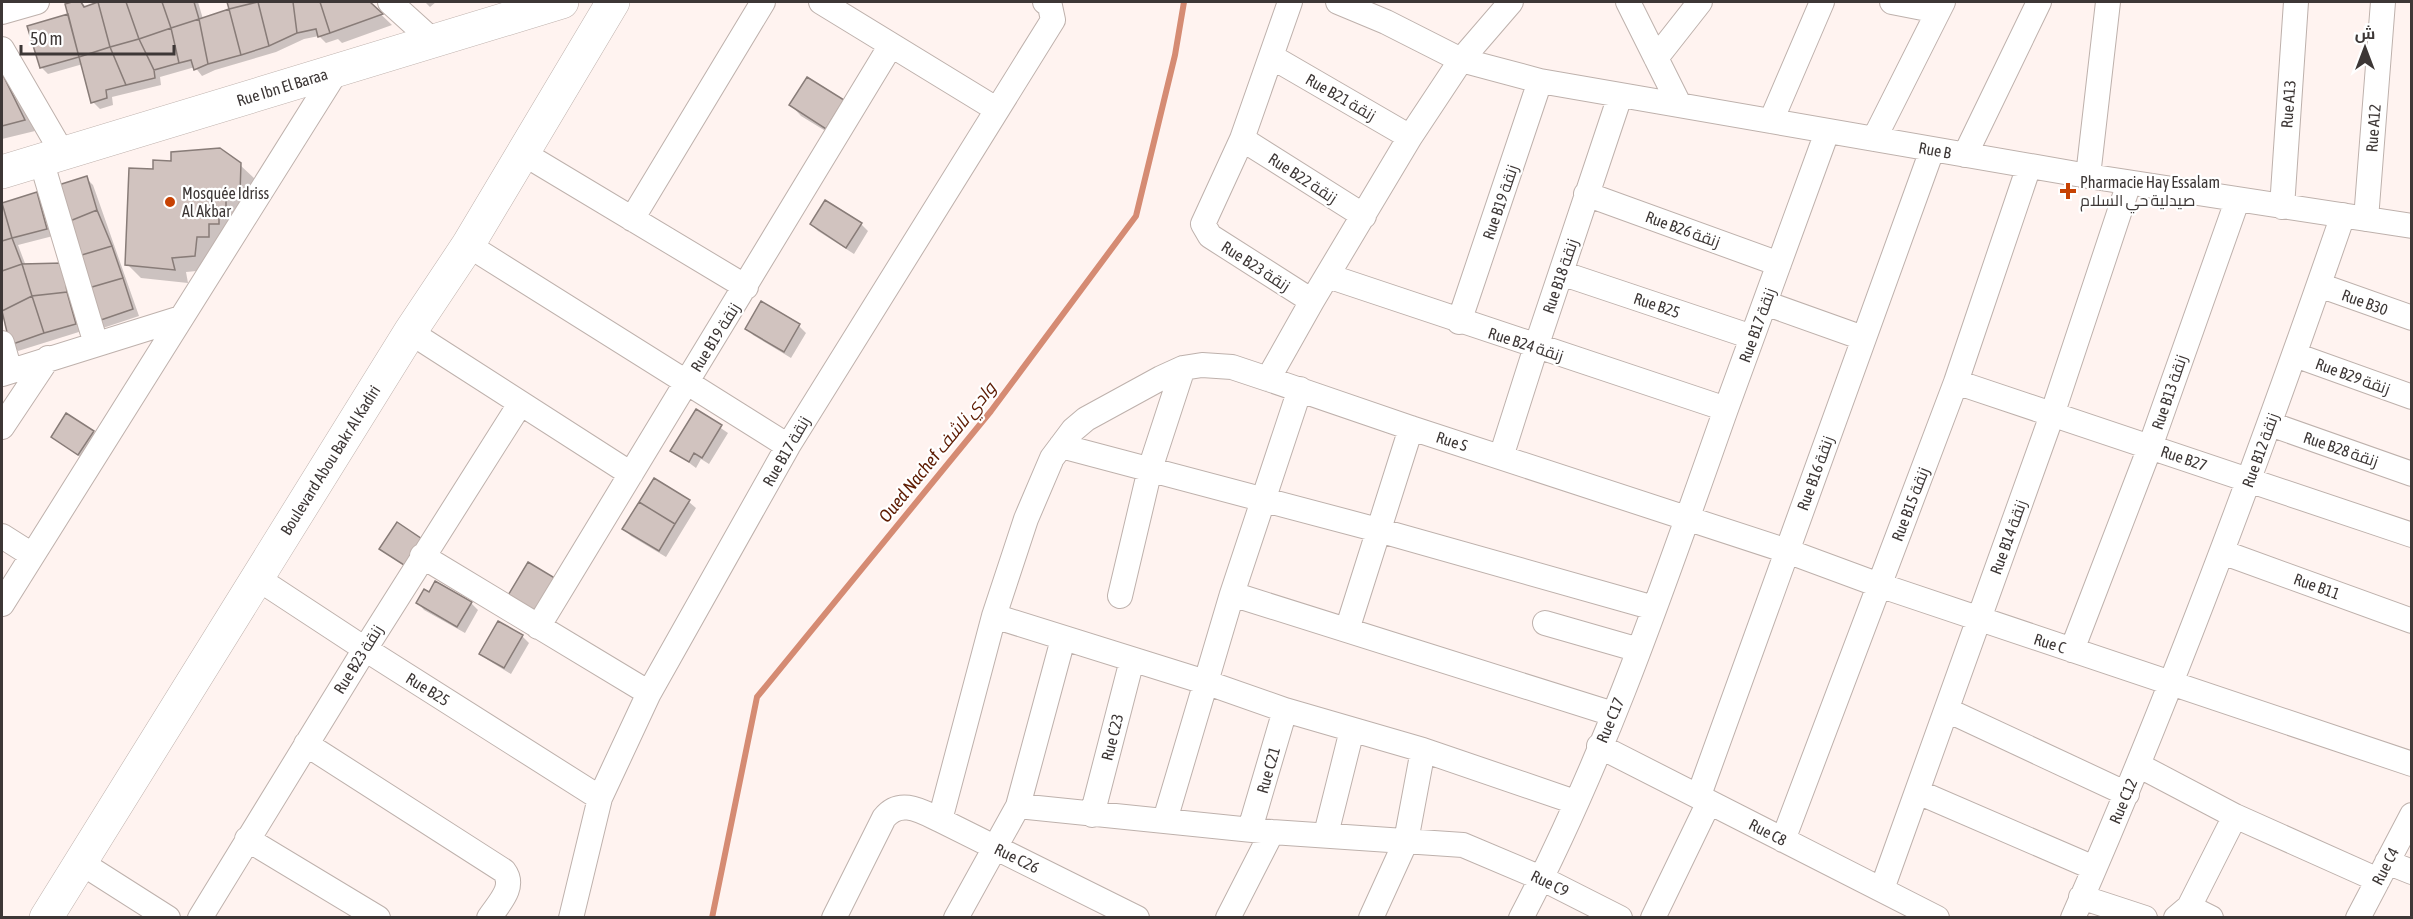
<svg xmlns="http://www.w3.org/2000/svg" width="2413" height="919" font-family="'Asap Condensed',Cairo,sans-serif">
  <rect width="100%" height="100%" fill="#fff3f0"/>
  <path fill="#0003" d="M76,2h5l6,6 11,-5 13,-1h87l5,17 28,-9 -2,-8h139l24,23 -50,18 -4,-4 -12,4 -7,-7 -15,3 -28,13 -61,18 -13,6 -7,-9 -35,10 1,8 -49,12 1,8 -13,4 -7,-7 -10,-38 -35,10 -7,-7 29,-52 -3,-10z
    M425,2h11l-6,5z
    M2,62l33,69 -33,8z
    M807,79l30,59 -36,-22 -10,-11z
    M240,165l15,14 -47,91 -22,2 2,11 -47,-5 -14,-14 27,-94z
    M86,178l7,7 46,131 -36,12 -7,-7z
    M36,194l7,7 10,35 -35,9 8,21 36,-2 20,67 -64,20 -6,-7 -10,-37v-102z
    M826,202l35,22 7,7 -14,23 -36,-23 -7,-7z
    M762,303l37,23 7,7 -15,25 -38,-23 -6,-7z
    M696,411l32,22 -19,31 -8,-5 -5,9 -24,-18z
    M93,432l6,7 -13,22 -34,-24z
    M689,502l7,6 -30,49 -35,-21 -7,-7z
    M418,603h53l7,7 -13,23 -41,-23z
    M499,623l23,13 7,7 -18,31 -23,-14 -7,-6z"/>
  <g fill="none" stroke-linecap="round" stroke-linejoin="round">
    <path stroke="#d58b73" stroke-width="6" d="M712,918l45,-221 234,-286 145,-195 39,-161 9,-53"/>
  </g>
  <path fill="#d1c3bf" stroke="#887c78" stroke-width="1.5" d="M72,2h9l3,5 14,-5 12,45 -31,10 -14,-53z
    M98,2h28l13,37 -29,8z
    M126,2h36l9,26 -32,11z
    M162,2h32l5,17 -28,9z
    M227,2h30l-28,7z
    M258,2l11,44 -28,9 -12,-46z
    M258,2h35l4,31 -28,13z
    M293,2h27l10,31 -12,4 -2,-8 -19,4z
    M320,2h50l13,12 -53,19z
    M229,9l12,46 -33,9 -9,-45z
    M68,14l11,43 -39,11 -13,-42z
    M199,19l9,45 -14,6 -3,-10 -12,3 -8,-35z
    M171,28l8,35 -25,7 -15,-31z
    M139,39l15,31 1,8 -29,7 -16,-38z
    M110,47l16,38 -20,5 1,8 -16,5 -12,-46z
    M2,73l23,47 -23,6z
    M807,77l37,23 -18,29 -37,-24z
    M220,148l21,15 -1,30h-14v17h-7v14h-10v13h-12l-2,19 -23,2 3,12 -50,-5 4,-97 24,1v-9l18,1v-9z
    M87,176l10,34 -32,13 -13,-36z
    M37,192l10,37 -35,9 -10,-35z
    M825,200l37,23 -16,25 -36,-24z
    M2,203l10,35 -10,3z
    M97,210l15,36 -37,11 -10,-34z
    M12,238l10,26 -20,7v-30z
    M112,246l11,32 -38,11 -10,-32z
    M63,263l4,29 -35,4 -10,-32z
    M22,264l10,32 -30,15v-40z
    M123,278l10,31 -38,13 -10,-33z
    M67,292l9,32 -32,9 -12,-37z
    M32,296l12,37 -34,12 -8,-34z
    M761,301l39,23 -16,28 -39,-23z
    M696,409l26,16 -20,33 -8,-5 -5,9 -19,-11z
    M66,413l28,18 -16,24 -27,-18z
    M654,478l36,22 -15,24 -36,-22z
    M639,502l36,22 -16,27 -37,-22z
    M397,522l28,19 -18,26 -28,-18z
    M528,562l30,18 -21,35 -30,-18z
    M435,581l37,21 -15,25 -41,-24 8,-14 5,3z
    M498,621l25,14 -19,33 -25,-14z"/>
  <g fill="none" stroke-linecap="round" stroke-linejoin="round">
    <g stroke="#beb1ac" stroke-width="26">
      <path id="street" d="M390,2l43,39
        M821,2l175,107
        M1290,2l-48,137 -39,85 7,12 102,65
        M1338,2l48,20 75,38 79,21 548,95 324,50
        M1628,2l51,102
        M1892,2l46,9
        M2,12l35,-10
        M2,49l61,105
        M1272,57l138,80
        M1656,58l44,-56
        M1771,121l51,-119
        M1242,139l122,77
        M1874,139l69,-137
        M521,152l225,135
        M1965,155l74,-153
        M41,160l55,184
        M2088,176l20,-174
        M1586,194l193,70
        M2282,207l14,-205
        M632,219l131,-217
        M2366,219l17,-217
        M468,245l320,201
        M1561,273l191,64
        M1328,276l398,133
        M2319,285l93,33
        M1765,303l98,35
        M1459,322l81,-241
        M410,332l221,142
        M2,343l8,28
        M2295,355l117,42
        M2,374l179,-56
        M1268,379l44,-78 98,-164 51,-77 50,-58
        M1956,382l456,153
        M2270,424l142,50
        M2,427l46,-69
        M1061,446l317,84 276,78
        M1501,457l35,-110 84,-251
        M2,536l30,19
        M2222,552l190,69
        M422,556l227,137
        M257,578l108,71 235,149
        M1232,594l381,120
        M1120,596l30,-127 33,-101
        M2,604l335,-534
        M994,616l211,66 80,28 138,40 152,52
        M1545,623l94,27
        M538,627l353,-582
        M1347,630l64,-202
        M2072,650l78,-203 87,-246
        M1947,710l180,84
        M306,744l198,127c12,16 -5,32 -15,47
        M1599,746l338,172
        M2138,765l97,51 143,64
        M1918,792l176,76
        M1699,795l233,-645
        M1018,806l254,26 191,13 78,33 79,40
        M1092,815l40,-155
        M940,820l54,-204 32,-97 26,-61 21,-28 13,-11 75,-41 22,-10 19,-3 30,2 36,12 143,49 376,123 92,34 533,179
        M1165,820l67,-226 68,-205
        M1250,829l35,-119
        M1326,834l26,-104
        M247,839l131,79
        M1783,840l173,-458 73,-216
        M80,862l88,56
        M2387,862l25,10
        M1882,889l170,-474 77,-232
        M2081,897l64,21
        M2189,907l22,11
        M200,918l165,-269 155,-245
        M571,918l29,-120 49,-105 139,-247 265,-426 -3,-14 -5,-4
        M834,918l50,-100c16,-20 37,-7 56,2l197,98
        M956,918l62,-112 45,-167
        M1228,918l44,-86
        M1371,918l35,-77 17,-91
        M1521,918c85,-162 144,-337 205,-509 33,-93 68,-185 101,-277
        M1653,918l56,-116
        M2073,918c101,-230 188,-465 270,-703
        M2176,918l13,-11 46,-91
        M2358,918l54,-103"/>
    </g>
    <g stroke="#beb1ac" stroke-width="34">
      <path id="secondary" d="M2,172l560,-170
        M46,918l364,-586 58,-87 145,-243"/>
    </g>
    <use href="#street" stroke="#fff" stroke-width="24"/>
    <use href="#secondary" stroke="#fff" stroke-width="33"/>
  </g>
  <g fill="#c74102" stroke="#fff" stroke-width="2">
    <path d="M2065 182h6v6h6v6h-6v6h-6v-6h-6v-6h6z"/>
    <circle cx="170" cy="202" r="6"/>
  </g>
  <g text-anchor="middle" dominant-baseline="central" stroke-width="4.5" stroke-linejoin="round" paint-order="stroke">
    <g font-size="16" fill="#3d3736" stroke="#fff">
      <text transform="translate(282 87) rotate(-17)">Rue Ibn El Baraa</text>
      <text transform="translate(1341 97) rotate(30)">Rue B21 زنقة</text>
      <text transform="translate(2288 104) rotate(-86)">Rue A13</text>
      <text transform="translate(2373 128) rotate(-86)">Rue A12</text>
      <text transform="translate(1935 150) rotate(10)">Rue B</text>
      <text transform="translate(1303 178) rotate(33)">Rue B22 زنقة</text>
      <text transform="translate(1500 202) rotate(-71)">Rue B19 زنقة</text>
      <text transform="translate(1683 229) rotate(20)">Rue B26 زنقة</text>
      <text transform="translate(1256 266) rotate(33)">Rue B23 زنقة</text>
      <text transform="translate(1560 276) rotate(-71)">Rue B18 زنقة</text>
      <text transform="translate(2365 302) rotate(20)">Rue B30</text>
      <text transform="translate(1657 305) rotate(19)">Rue B25</text>
      <text transform="translate(1757 325) rotate(-70)">Rue B17 زنقة</text>
      <text transform="translate(715 337) rotate(-58)">Rue B19 زنقة</text>
      <text transform="translate(1526 344) rotate(18)">Rue B24 زنقة</text>
      <text transform="translate(2353 376) rotate(20)">Rue B29 زنقة</text>
      <text transform="translate(2169 392) rotate(-71)">Rue B13 زنقة</text>
      <text transform="translate(1452 441) rotate(18)">Rue S</text>
      <text transform="translate(2341 449) rotate(19)">Rue B28 زنقة</text>
      <text transform="translate(2260 450) rotate(-70)">Rue B12 زنقة</text>
      <text transform="translate(786 451) rotate(-60)">Rue B17 زنقة</text>
      <text transform="translate(2184 458) rotate(19)">Rue B27</text>
      <text transform="translate(330 460) rotate(-58)">Boulevard Abou Bakr Al Kadiri</text>
      <text transform="translate(1815 473) rotate(-70)">Rue B16 زنقة</text>
      <text transform="translate(1910 504) rotate(-69)">Rue B15 زنقة</text>
      <text transform="translate(2008 537) rotate(-70)">Rue B14 زنقة</text>
      <text transform="translate(2317 586) rotate(20)">Rue B11</text>
      <text transform="translate(2050 643) rotate(18)">Rue C</text>
      <text transform="translate(358 659) rotate(-58)">Rue B23 زنقة</text>
      <text transform="translate(428 689) rotate(32)">Rue B25</text>
      <text transform="translate(1610 720) rotate(-67)">Rue C17</text>
      <text transform="translate(1112 737) rotate(-76)">Rue C23</text>
      <text transform="translate(1268 770) rotate(-74)">Rue C21</text>
      <text transform="translate(2123 801) rotate(-67)">Rue C12</text>
      <text transform="translate(1768 832) rotate(27)">Rue C8</text>
      <text transform="translate(1017 858) rotate(26)">Rue C26</text>
      <text transform="translate(2385 866) rotate(-63)">Rue C4</text>
      <text transform="translate(1550 883) rotate(26)">Rue C9</text>
    </g>
    <g font-size="16" fill="#3d3736" stroke="#fff" text-anchor="start">
      <text x="2080" y="182">Pharmacie Hay Essalam<tspan x="2080" dy="18">صيدلية حي السلام</tspan></text>
      <text x="182" y="193">Mosquée Idriss<tspan x="182" dy="18">Al Akbar</tspan></text>
    </g>
    <g font-size="18" font-style="italic" fill="#5d1b02" stroke="#fff">
      <text transform="translate(937 452) rotate(-51)">Oued Nachef وادي ناشف</text>
    </g>
  </g>
  <rect width="2413" height="919" fill="none" stroke="#3d3736" stroke-width="6"/>
  <g transform="translate(2365 48)" stroke="#ffffff" stroke-width="4.5" paint-order="stroke">
  <path d="M0-4.5L10 22L0 15L-10 22Z" fill="#3d3736"/>
  <text y="-9" font-size="16" font-weight="bold" text-anchor="middle" fill="#3d3736">ش</text>
  </g>
  <path d="M21 45v9h153v-9" fill="none" stroke="#3d3736" stroke-width="3"/>
  <text x="30" y="45" font-size="18" fill="#3d3736" stroke="#ffffff" stroke-width="4.5" paint-order="stroke">50 m</text>
</svg>
